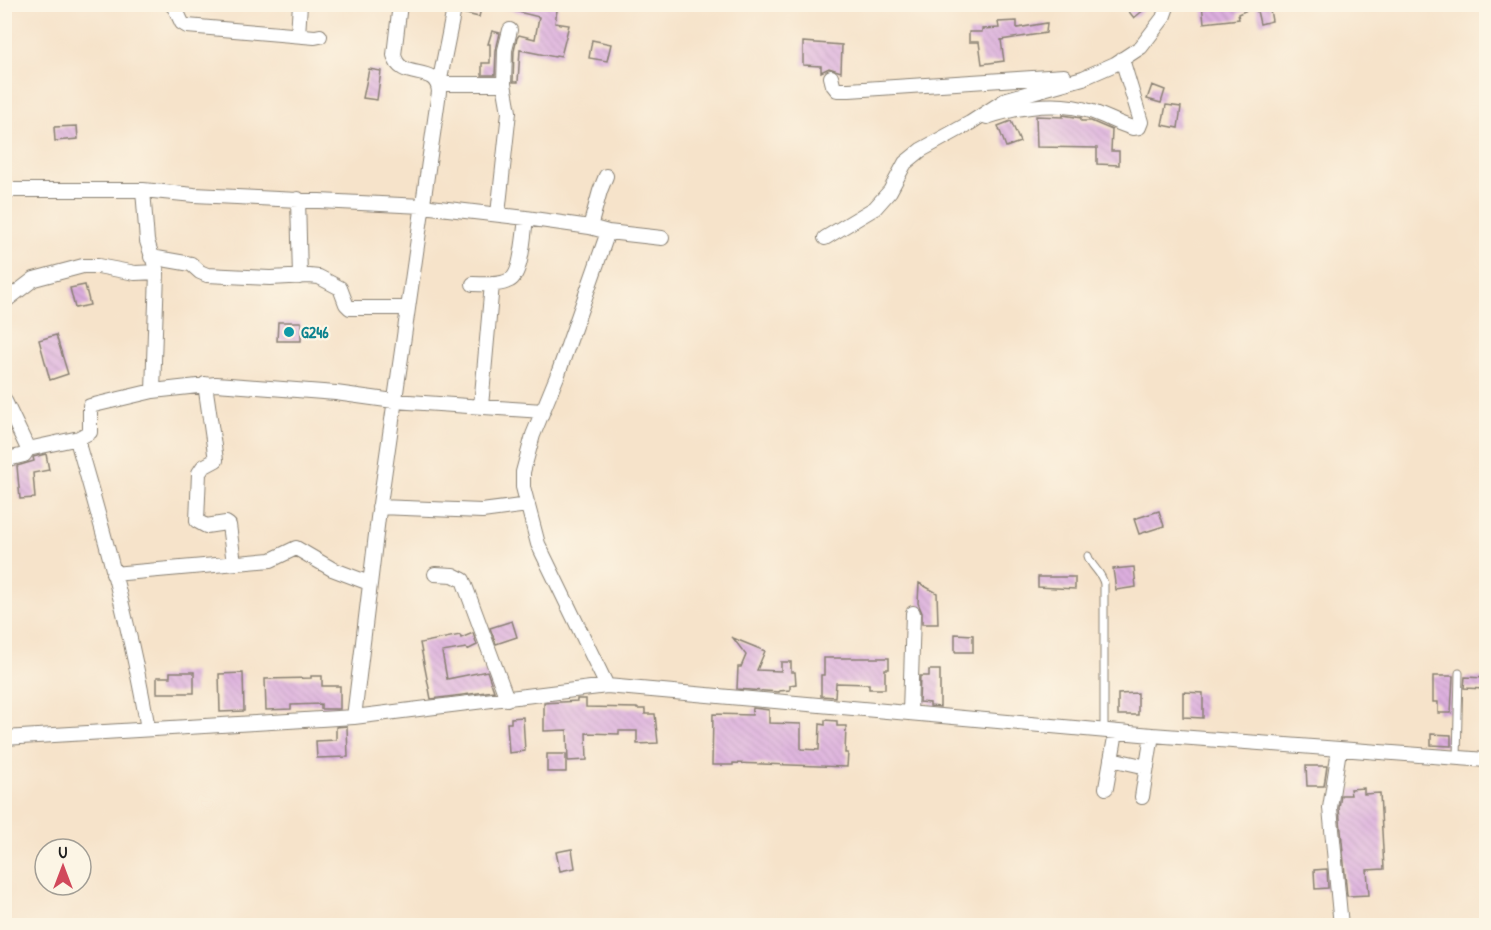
<svg xmlns="http://www.w3.org/2000/svg" width="1491" height="930" font-family="'Patrick Hand',sans-serif">
  <defs>
    <pattern id="building-back-hatch" width="6" height="6" patternUnits="userSpaceOnUse" patternTransform="scale(1.5)"><rect width="6" height="6" fill="#dcaede"/><path d="M-1 5l2 2M0 0l6 6M5-1l2 2" fill="none" stroke="#bc95be"/></pattern>
  </defs>
  <rect width="100%" height="100%" fill="#fcf5e5"/>
  <filter id="ink" filterUnits="userSpaceOnUse"><feTurbulence type="fractalNoise" baseFrequency=".0167" numOctaves="2"/><feDisplacementMap in="SourceGraphic" scale="12" xChannelSelector="R" yChannelSelector="G"/><feConvolveMatrix kernelMatrix="1 2 1 2 8 2 1 2 1" color-interpolation-filters="sRGB"/></filter>
  <filter id="wash" filterUnits="userSpaceOnUse"><feTurbulence type="fractalNoise" baseFrequency=".008" numOctaves="4" result="noise"/><feDisplacementMap in="SourceGraphic" scale="24" xChannelSelector="R" yChannelSelector="G"/><feGaussianBlur stdDeviation="1.35" result="paint"/><feColorMatrix in="noise" values="0 0 0 0 0 0 0 0 0 0 0 0 0 0 0 0 0 1.4 0 .05"/><feComposite in="paint" operator="in"/></filter>
  <g filter="url(#wash)">
    <rect width="100%" height="100%" fill="#f6e3ca"/>
    <g id="blocks">
      <path fill="url(#building-back-hatch)" d="M464,4h18l-3,13 -17,-4z
        M503,4h55l-3,19 14,2 -8,31 -5,-1 -1,2 -35,-7 -2,32h-5l1,-31 3,-13 2,-3 16,4 4,-22 -37,-9z
        M1123,4h28l-17,14z
        M1202,4h67l3,17 -12,3 -4,-18 -18,8 1,5 -35,4z
        M1017,21v7l30,-5 -1,10 -45,7 3,21 -22,3 -3,-22h-10v-10h13v-3l17,-1 -1,-6z
        M492,31l8,2 -4,17 -1,25h-13v-12h8v-19h-2z
        M592,40l19,4 -4,17 -18,-3z
        M803,42l39,3 -1,27 -12,-4 -8,4v-6l-18,-1z
        M369,69l12,2 -4,29 -14,-2z
        M1152,85l13,5 -4,13 -14,-4z
        M1166,105l15,2 -3,21 -16,-3z
        M1063,115l18,3v3h10l21,9 -1,21h8v14l-22,-1v-16l-60,-1 -1,-31 27,1z
        M1011,121l9,21 -14,5 -8,-21z
        M77,126l1,13 -23,2 -1,-14z
        M85,285l5,20 -15,3 -5,-20z
        M278,322h23v19h-24z
        M56,335l12,39 -18,6 -11,-40z
        M46,454l3,16 -16,3 2,25 -15,1 -3,-33 17,-5 -1,-4z
        M1159,511l5,15 -25,8 -5,-15z
        M1134,567l2,20 -20,3 -3,-21z
        M1038,577h37v12l-37,-2z
        M919,583l18,10 1,31h-16v-11l-4,-10z
        M512,621l5,16 -21,7 -6,-16z
        M473,633l4,12 -10,5 -1,-2 -24,4 5,27 40,-8 7,20 -63,8 -11,-56 40,-8 1,3z
        M955,634l18,1v17h-18z
        M733,638l32,13 -8,19 24,1v-9h10v10h4l1,12 -6,1v5l-11,1v1l-42,-3 1,-22h3l5,-12z
        M824,658h65v11h-4v20h-16v-5l-33,-1 -1,14 -14,-1v-21h3z
        M929,670h11v37l-10,-1v-3l-11,-1 1,-26h9z
        M170,672h24v21h-37v-16h13z
        M243,673l1,38 -24,1 -1,-38z
        M311,676h11v10h18v23h-19v-5l-30,1v4l-25,1 -1,-31 46,-1z
        M1433,676h20l-2,37h-13v-11h-5z
        M1465,677l21,1v11l-22,-1z
        M1183,692l20,1v25l-20,-1z
        M1138,693v22h-20v-21z
        M577,699h9v8l51,1v1h8v5h10l3,29 -21,1v-13h-18v3l-33,-1 1,27 -19,1 -1,-31 -23,1v-28l33,-2z
        M753,708l16,2v13l32,1v25l18,1 1,-26 5,1v-5l12,1v5h9l-1,27h3l-1,14 -114,-4v2h-21l1,-51 39,1z
        M523,717l2,34 -16,2 -2,-30h4v-5z
        M347,726l1,31 -31,1 -1,-17 20,-1v-13z
        M1431,734l20,1v11l-20,-1z
        M547,754h19v18h-19z
        M1306,766h21l-3,20h-17z
        M1364,788v6l16,-1 4,76 -17,1 2,25 -22,1 -8,-88 2,-13h10l-1,-6z
        M572,849l3,19 -15,3 -4,-19z
        M1327,869l1,19 -13,1 -1,-19z"/>
    </g>
  </g>
  <g filter="url(#ink)">
    <use href="#blocks" fill-opacity="0" stroke="#898073" stroke-width="1.5"/>
    <g fill="none" stroke-linecap="round" stroke-linejoin="round">
      <g stroke="#898073" stroke-width="9">
        <path id="lane" d="M1088,556c3,11 14,16 16,28v147
          M1457,758l2,-85"/>
      </g>
      <g stroke="#898073" stroke-width="16">
        <path id="street" d="M171,4l4,4 7,15 5,3 128,11 5,-1
          M455,4l-16,80h65
          M298,35l2,-31
          M831,77l2,8 4,5h12l215,-14
          M987,117c34,-11 71,-17 106,-5 14,5 26,12 40,16l6,-1 2,-5 -19,-63
          M4,190h139l51,5 228,11 104,12 64,9 18,5 54,6
          M143,190l4,51 10,31 -4,119
          M298,199l2,78
          M498,214l11,-102 -5,-28 1,-34 5,-20
          M590,227l10,-36 6,-15
          M825,238l50,-30 15,-17 15,-28 16,-13 49,-27 37,-24 76,-21 32,-14 26,-17 22,-29 5,-14
          M151,257l40,7 9,8 7,3 63,3 39,-2 10,1 21,11 6,16 4,4h57
          M473,284c12,0 26,2 37,-4 12,-6 14,-48 16,-62
          M4,302l30,-23 49,-13h15l37,7 22,-1
          M205,384l11,76 -13,7 -4,6 -2,48 9,5 20,-3 3,2 5,38
          M4,399l24,50
          M481,406l11,-122
          M4,460l20,-5 4,-6 51,-11
          M379,507l103,4 46,-6
          M113,574l158,-14 25,-12 36,21 37,14
          M435,574l18,1 10,5 44,119
          M607,686l-69,-142 -15,-57v-15l10,-37 25,-61 50,-142
          M910,713l3,-100
          M354,717l24,-199 61,-426c-2,-30 -39,-9 -45,-37l6,-51
          M148,729c-16,-95 -42,-189 -69,-282v-9l11,-6v-26l63,-15 63,-7 120,9 58,8 149,10
          M4,738l350,-21 253,-31 545,49 334,25
          M1339,750l-9,58 11,118
          M1111,759l36,8
          M1106,788l10,-56
          M1142,797l10,-62"/>
      </g>
      <use href="#lane" stroke="#fff" stroke-width="7"/>
      <use href="#street" stroke="#fff" stroke-width="14"/>
    </g>
  </g>
  <circle fill="#0f9aa8" stroke="#fcf5e5" stroke-width="2" cx="289" cy="332" r="6"/>
  <g text-anchor="middle" dominant-baseline="central" stroke-width="4.5" stroke-linejoin="round" paint-order="stroke">
    <g font-size="16" font-weight="bold" fill="#0d838f" stroke="#fcf5e5" text-anchor="start">
      <text x="301" y="332">G246</text>
    </g>
  </g>
  <rect width="1491" height="930" fill="none" stroke="#fcf5e5" stroke-width="24"/>
  <g transform="translate(63 867)"><circle r="28" fill="#fcf5e5" stroke="#a29e95" stroke-width="1.5"/>
  <path d="M0-4.5L10 22L0 15L-10 22Z" fill="#d1495b"/>
  <text y="-9" font-size="16" font-weight="bold" text-anchor="middle" fill="#1c1c1c">U</text>
  </g>
</svg>
